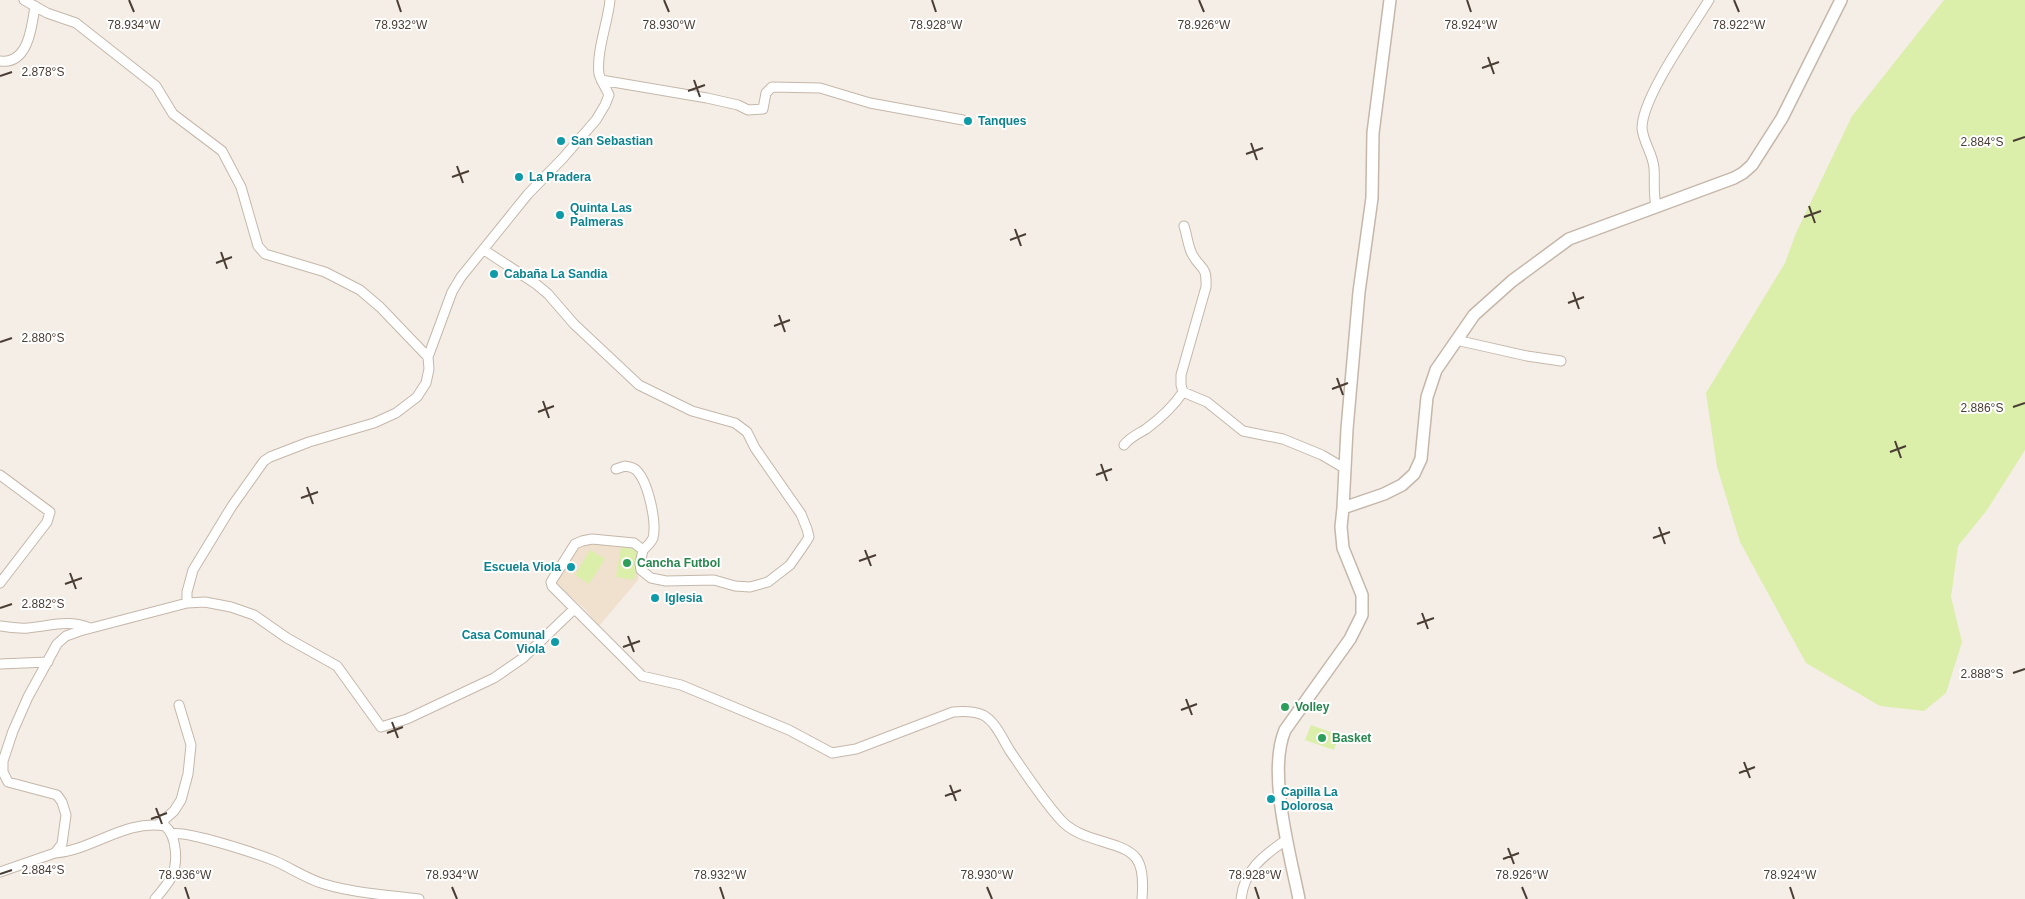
<svg xmlns="http://www.w3.org/2000/svg" width="2025" height="899" font-family="Arial,sans-serif">
  <rect width="100%" height="100%" fill="#f5eee6"/>
  <path fill="#f0e0ce" d="M582,542l58,6 -2,32 -39,46 -13,-16 -33,-29z"/>
  <path fill="#dbeeaa" d="M1944,0h81v450l-38,60 -29,36 -7,51 11,45 -16,51 -22,18 -44,-5 -74,-43 -66,-121 -23,-75 -11,-74 79,-130 11,-30 56,-117z
    M621,547l18,3 -5,30 -18,-3z
    M590,550l15,9 -16,25 -14,-9z
    M1311,725l28,10 -5,15 -29,-10z"/>
  <g fill="none" stroke-linecap="round" stroke-linejoin="round">
    <g stroke="#c5b7aa" stroke-width="11">
      <path id="minor" d="M24,0l23,13 29,10 80,63 17,28 49,37 19,36 17,59 7,8 60,18 35,18 20,17 48,50
        M0,61c28,4 32,-34 35,-55
        M601,80l106,18 31,7 10,5 15,-1 3,-16 6,-6 48,1 50,15 93,17
        M1656,206c-3,-14 -1,-25 -2,-38 -1,-14 -11,-26 -12,-40 0,-31 50,-100 67,-128
        M1184,226c3,9 4,20 8,28 9,17 15,10 14,33l-25,88v10l2,7 24,10 36,29 40,8 39,16 22,13
        M484,250l52,34 12,10 26,30 65,61 53,26 43,12 12,9 8,16 46,66 6,15 2,8 -3,5 -16,23 -22,17 -18,5 -15,-1 -21,-6 -48,1 -15,-3 -10,-8 -1,-6 3,-14 -9,-7 -42,-4 -10,2 -7,3 -24,38 1,4 25,25
        M1456,340l71,16 34,5
        M1124,445c6,-8 14,-11 22,-16 15,-11 27,-22 37,-37
        M616,469l9,-3c4,1 8,1 11,4 12,11 21,52 17,68 -2,5 -7,9 -10,12
        M0,475l50,37 -3,10 -47,61
        M187,603v-11l6,-22 39,-64 32,-45 6,-4 39,-15 65,-19 22,-10 21,-16 9,-14 3,-14 -1,-12 24,-65 9,-15 67,-83 35,-36 33,-38 9,-15 4,-10c-3,-7 -8,-14 -10,-21 -3,-22 9,-52 11,-74
        M0,626c9,1 19,3 28,2 22,-2 41,-9 62,0
        M0,664l48,-2
        M158,825l16,-14 7,-11 7,-26 3,-29 -12,-40
        M171,834c15,-4 87,20 104,27 16,7 32,18 49,23 30,9 63,11 95,15
        M55,853c38,-3 70,-34 110,-27 12,10 13,36 7,50 -4,8 -11,16 -17,23
        M0,872l55,-19 7,-9 4,-29 -4,-13 -5,-7 -49,-13 -5,-10v-11l10,-30 15,-34 29,-53 9,-8 14,-5 107,-28 18,-1 26,5 23,8 33,23 50,28 44,61 26,-8 87,-41 29,-20 49,-47h5l65,65 39,9 108,45 43,23 24,-4 97,-37c10,-1 21,-1 30,3 13,7 20,25 27,36 16,23 32,48 50,68 20,24 62,21 76,39 8,10 7,29 6,41
        M1241,899c3,-29 23,-44 45,-59"/>
    </g>
    <g stroke="#c5b7aa" stroke-width="14">
      <path id="tertiary" d="M1343,508l4,-79 12,-137 13,-94 1,-65 17,-133
        M1299,899c-9,-45 -32,-127 -14,-169l65,-91 12,-24v-20l-19,-47 -2,-21 2,-19 41,-14 18,-9 12,-11 7,-15 6,-62 9,-27 38,-55 38,-34 57,-42 165,-61 9,-5 9,-8 30,-47 59,-118"/>
    </g>
    <use href="#minor" stroke="#fff" stroke-width="9"/>
    <use href="#tertiary" stroke="#fff" stroke-width="11"/>
  </g>
  <path fill="none" stroke="#493d34" stroke-width="2" d="M129,0l5,12M397,0l4,12M664,0l5,12M932,0l4,12M1199,0l5,12M1467,0l4,12M1734,0l5,12M1488,57l6,17M1482,68l17,-6M0,76l12,-4M694,80l6,17M688,91l17,-6M2013,141l12,-4M1251,143l6,17M1246,154l17,-6M457,166l6,17M452,177l17,-6M1809,206l6,17M1804,217l17,-6M1015,229l6,17M1010,240l16,-6M221,252l6,17M216,263l16,-6M1573,292l6,17M1568,303l16,-6M779,315l6,17M774,326l16,-6M0,342l12,-4M1337,378l6,17M1332,389l16,-6M543,401l6,17M2013,407l12,-4M538,412l16,-6M1895,441l6,17M1890,452l16,-6M1101,464l6,17M1096,475l16,-6M307,487l6,17M301,498l17,-6M1659,527l6,17M1653,538l17,-6M865,550l6,16M859,561l17,-6M70,573l6,16M65,584l17,-6M0,608l12,-4M1422,613l6,16M1417,624l17,-6M628,636l6,16M623,647l17,-6M2013,673l12,-4M1186,699l6,16M1181,710l16,-6M392,722l6,16M387,733l16,-6M1744,762l6,16M1739,773l16,-6M950,785l6,16M945,796l16,-6M156,808l6,16M151,819l16,-6M1508,848l6,16M1503,859l16,-6M0,874l12,-4M185,887l4,12M452,887l5,12M720,887l4,12M987,887l5,12M1255,887l4,12M1522,887l5,12M1790,887l4,12"/>
  <g fill="#0f9aa8" stroke="#fff" stroke-width="2">
    <circle cx="968" cy="121" r="5"/>
    <circle cx="561" cy="141" r="5"/>
    <circle cx="519" cy="177" r="5"/>
    <circle cx="560" cy="215" r="5"/>
    <circle cx="494" cy="274" r="5"/>
    <circle cx="571" cy="567" r="5"/>
    <circle cx="655" cy="598" r="5"/>
    <circle cx="555" cy="642" r="5"/>
    <circle cx="1271" cy="799" r="5"/>
  </g>
  <g fill="#2e9e5b" stroke="#fff" stroke-width="2">
    <circle cx="627" cy="563" r="5"/>
    <circle cx="1285" cy="707" r="5"/>
    <circle cx="1322" cy="738" r="5"/>
  </g>
  <g text-anchor="middle" dominant-baseline="central" stroke-width="4" stroke-linejoin="round" paint-order="stroke">
    <g font-size="12" font-weight="bold" fill="#0d838f" stroke="#fff" text-anchor="start">
      <text x="978" y="121">Tanques</text>
      <text x="571" y="141">San Sebastian</text>
      <text x="529" y="177">La Pradera</text>
      <text x="570" y="208">Quinta Las<tspan x="570" dy="14">Palmeras</tspan></text>
      <text x="504" y="274">Cabaña La Sandia</text>
      <text x="561" y="567" text-anchor="end">Escuela Viola</text>
      <text x="665" y="598">Iglesia</text>
      <text x="545" y="635" text-anchor="end">Casa Comunal<tspan x="545" dy="14">Viola</tspan></text>
      <text x="1281" y="792">Capilla La<tspan x="1281" dy="14">Dolorosa</tspan></text>
    </g>
    <g font-size="12" font-weight="bold" fill="#27864d" stroke="#fff" text-anchor="start">
      <text x="637" y="563">Cancha Futbol</text>
      <text x="1295" y="707">Volley</text>
      <text x="1332" y="738">Basket</text>
    </g>
  </g>
  <g font-size="12" text-anchor="middle" fill="#493d34" stroke="#fff" stroke-width="4" stroke-linejoin="round" paint-order="stroke">
    <text x="134" y="29">78.934°W</text>
    <text x="401" y="29">78.932°W</text>
    <text x="669" y="29">78.930°W</text>
    <text x="936" y="29">78.928°W</text>
    <text x="1204" y="29">78.926°W</text>
    <text x="1739" y="29">78.922°W</text>
    <text x="1471" y="29">78.924°W</text>
    <text x="43" y="76">2.878°S</text>
    <text x="1982" y="146">2.884°S</text>
    <text x="43" y="342">2.880°S</text>
    <text x="1982" y="412">2.886°S</text>
    <text x="43" y="608">2.882°S</text>
    <text x="1982" y="678">2.888°S</text>
    <text x="43" y="874">2.884°S</text>
    <text x="185" y="879">78.936°W</text>
    <text x="452" y="879">78.934°W</text>
    <text x="720" y="879">78.932°W</text>
    <text x="987" y="879">78.930°W</text>
    <text x="1255" y="879">78.928°W</text>
    <text x="1522" y="879">78.926°W</text>
    <text x="1790" y="879">78.924°W</text>
  </g>
</svg>
